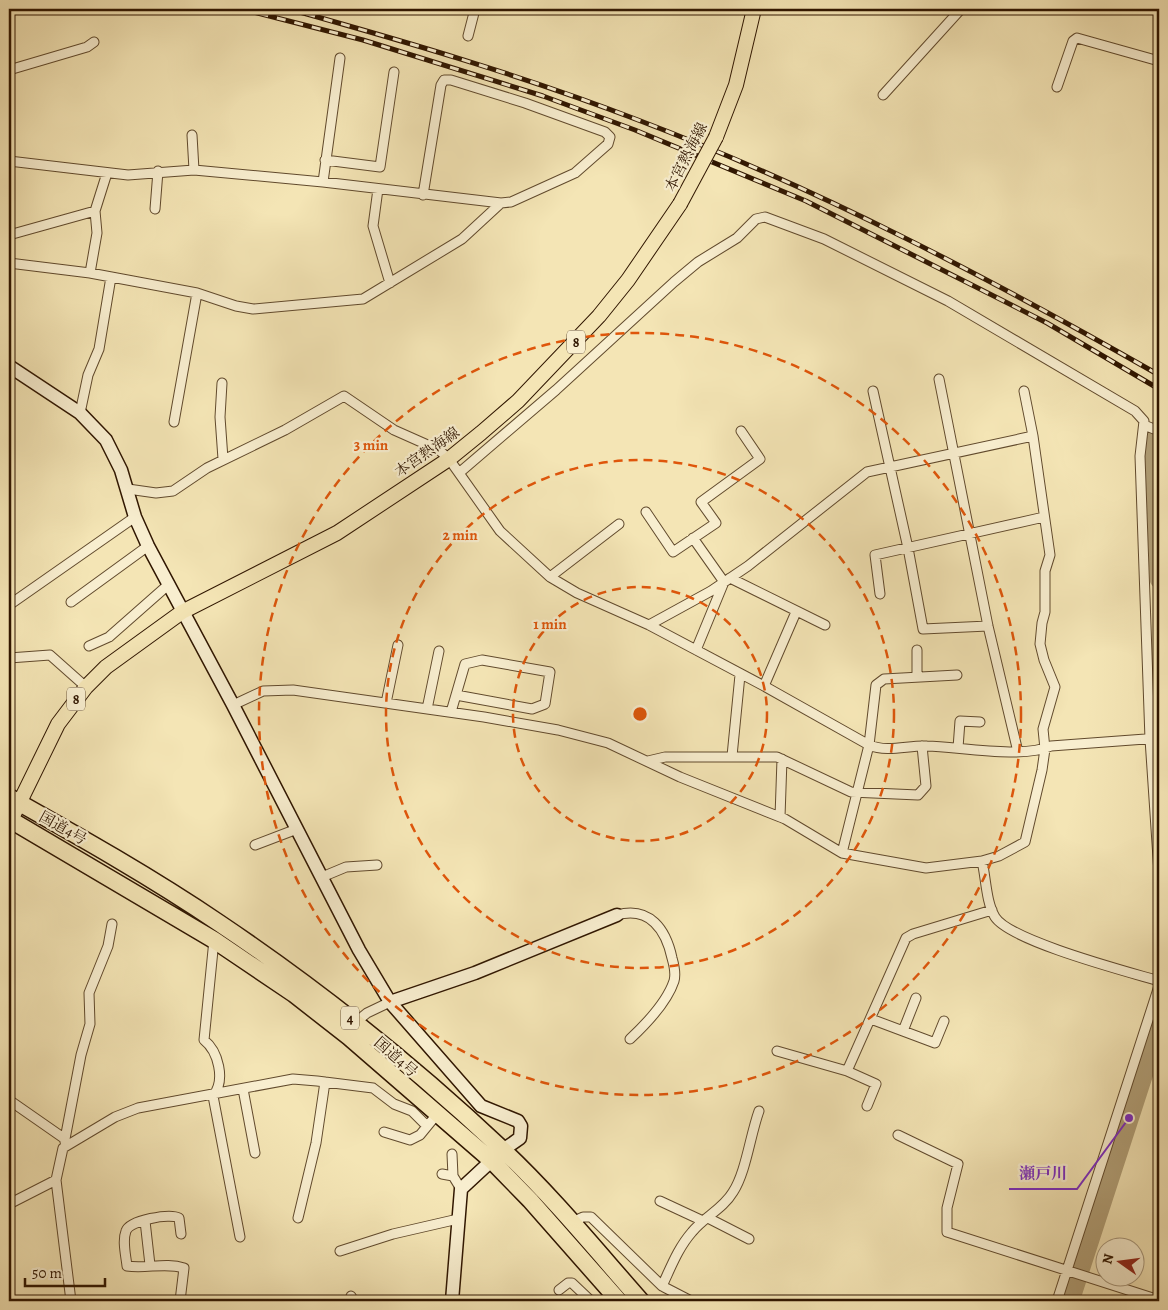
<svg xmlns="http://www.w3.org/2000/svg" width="1168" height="1310" font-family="Alegreya,'Noto Serif JP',serif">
  <rect width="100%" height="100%" fill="#f4e5b5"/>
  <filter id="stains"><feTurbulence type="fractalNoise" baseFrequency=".004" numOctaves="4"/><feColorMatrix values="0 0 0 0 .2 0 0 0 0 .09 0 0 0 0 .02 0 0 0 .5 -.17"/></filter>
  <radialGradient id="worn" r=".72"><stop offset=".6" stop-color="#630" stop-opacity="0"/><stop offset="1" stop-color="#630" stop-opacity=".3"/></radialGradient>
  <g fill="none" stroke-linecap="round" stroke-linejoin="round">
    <path stroke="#b19f77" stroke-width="19" d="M1158,433l-4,15 5,131
      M1070,1301l89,-274"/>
    <g stroke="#614a2d" stroke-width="11">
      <path id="street" d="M468,36l7,-27
        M9,70l78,-23 7,-5
        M1057,87l16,-46 4,-3 82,23
        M883,95l78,-86
        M192,135l2,35
        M325,160l55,7 14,-95
        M9,161l119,14 66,-5 129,12 178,21 10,-1 64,-29 33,-29 2,-7 -5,-5 -80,-29 -74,-23h-7l-3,5 -18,110
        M323,182l17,-124
        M378,189l-5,37 17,57
        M155,209l3,-38
        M9,235l86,-24
        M9,263l81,10 107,20 39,13 17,3 110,-10 99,-60 39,-36
        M90,273l7,-40 -2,-22 12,-38
        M939,379l49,247 30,126
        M222,383l-2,34 3,42
        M873,391l35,157 15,81 65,-3
        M1024,391l9,45
        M80,413l8,-38 11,-26 12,-72
        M174,422l23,-129
        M1144,425l15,6
        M459,473l97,-83 118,-108 24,-20 39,-24 19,-19 9,-2 59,22 124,62 187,110 9,10 -4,35 10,283 9,134
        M128,489l28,4 17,-2 34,-23 78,-38 59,-34 50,34 45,20 10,9 51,72 50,46 27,16 72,32 115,61 105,59c19,8 39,0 58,1 34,1 94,13 124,0l108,-8
        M646,512l27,40 43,-29 -15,-21 59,-43 -19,-28
        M693,538l31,44 -28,68
        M550,577l69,-53
        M730,578l95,47
        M880,594l-5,-39 169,-38
        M71,602l77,-56
        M12,603l123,-86
        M89,646l20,-9 59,-52
        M9,658l41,-3 36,32
        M917,676v-26
        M764,686l32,-74
        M386,703l12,-58
        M233,705l30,-14 30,-1 191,27 74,13 50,13 72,34 105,42 57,34 84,15 56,-7 17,-5 26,-14 17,-72 3,-21 -2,-20 12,-42 -11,-27 -4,-16 2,-21 3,-11v-41l5,-16 -17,-119 -166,36 -119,94 -37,25 -62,34
        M427,709l12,-58
        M451,712l14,-48 17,-4 68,12 -5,32 -13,5 -76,-14
        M958,748l2,-27 20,1
        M732,756l8,-81
        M648,761l17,-4h112l74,35 67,3 8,-9 -4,-40
        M780,817l2,-58
        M255,845l42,-16
        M842,853l27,-108 7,-60 8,-6 73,-4
        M982,861c4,17 4,41 13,56 15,24 134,55 164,64
        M322,877l24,-10 31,-2
        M617,915c33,-9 49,15 55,43 2,7 4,16 2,23 -7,21 -29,44 -44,58
        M214,940l-10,100c14,11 22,40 9,56l27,141
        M871,1019l64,24 9,-22
        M356,1022l11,-9 23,-11
        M903,1031l13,-33
        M777,1051l70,20 29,13 -9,22
        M847,1071l59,-133 7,-4 79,-24
        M243,1089l12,64
        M9,1100l56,39v3
        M384,1132l26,8 10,-5 18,-22
        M898,1135l60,29 -11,44v24l212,68
        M65,1139l16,-84 9,-31 -1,-31 19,-47 4,-22
        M452,1154l1,22 8,13
        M442,1174l11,2
        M660,1201l43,20
        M9,1204l47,-24
        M298,1218l18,-75 9,-61
        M708,1218l41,21
        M145,1221l5,44
        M572,1222l11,-5h8l71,69c9,-19 16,-38 30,-54 12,-15 31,-23 41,-40 13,-20 17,-56 26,-81
        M340,1251l53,-17 65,-15
        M662,1286l29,15
        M559,1290l9,-7h4l19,18
        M351,1296l3,5
        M71,1301l-15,-121 7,-32 52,-31 23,-9 155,-29 24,2 56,7 21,16 18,7 15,15
        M180,1301l4,-33c-18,-6 -38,1 -57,-2 -1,-10 -5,-25 -1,-35 4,-11 44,-18 53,-13l2,16
        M1057,1301l102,-315"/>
    </g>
    <g stroke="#301600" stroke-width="15">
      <path id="secondary" d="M9,366l71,47 26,27 15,30 14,47 13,29 85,159 126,245 31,52 91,104 37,15 3,5 -1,12 -17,12 -42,39 -9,112
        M390,1002l85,-29 142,-58"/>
    </g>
    <g stroke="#301600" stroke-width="16">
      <path id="primary" d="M716,137l20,-52 18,-76
        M11,820l47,-96 28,-37 20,-20 76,-55 155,-79 112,-74 32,-26 37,-32 81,-85 29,-36 52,-76"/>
    </g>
    <g stroke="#301600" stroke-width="19">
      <path id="highway" d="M9,797c71,40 142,80 210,126 101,68 196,144 284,227 50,47 93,100 138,151
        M9,819l205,121 80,54 55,43 143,124 38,39 89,101"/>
    </g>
    <use href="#street" stroke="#f8eecf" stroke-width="9"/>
    <use href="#secondary" stroke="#f8eecf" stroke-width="12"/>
    <use href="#primary" stroke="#f4e5b5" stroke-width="14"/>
    <use href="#highway" stroke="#f4e5b5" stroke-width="16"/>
    <g stroke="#301600" stroke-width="5">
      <path id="rail" d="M242,9l121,31 180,56 92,34 171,71 241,122 112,66
        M289,9c118,33 235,67 349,111 182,69 353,159 521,255"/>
    </g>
    <use href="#rail" stroke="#f8eecf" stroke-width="3" stroke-dasharray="9" stroke-linecap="butt"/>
    <g stroke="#301600" stroke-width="16" stroke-linecap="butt">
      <path id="primary-bridge" d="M680,204l36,-67"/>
    </g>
    <use href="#primary-bridge" stroke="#f4e5b5" stroke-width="14"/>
  </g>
  <g fill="none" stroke="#df560b" stroke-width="2.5" stroke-dasharray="9 6">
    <circle cx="640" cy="714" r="127"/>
    <circle cx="640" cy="714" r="254"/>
    <circle cx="640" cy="714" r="381"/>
  </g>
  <g text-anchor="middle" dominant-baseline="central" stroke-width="4.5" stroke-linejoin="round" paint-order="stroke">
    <g fill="#f8eecf" stroke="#6c573e" stroke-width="1">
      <rect x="567" y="330.5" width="18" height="23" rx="4"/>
      <rect x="67" y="687.5" width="18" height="23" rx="4"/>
      <rect x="341" y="1006.5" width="18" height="23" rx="4"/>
    </g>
    <g font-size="14" font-weight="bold" fill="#301600">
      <text x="576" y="342">8</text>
      <text x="76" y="699">8</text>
      <text x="350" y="1018">4</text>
    </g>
    <g font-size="15" fill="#301600" stroke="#f8eecf">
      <text transform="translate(686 157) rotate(-63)">本宮熱海線</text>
      <text transform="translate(427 452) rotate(-35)">本宮熱海線</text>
      <text transform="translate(63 828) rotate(29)">国道4号</text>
      <text transform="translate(396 1057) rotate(41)">国道4号</text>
    </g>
  </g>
  <circle cx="640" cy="714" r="8" fill="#df560b" stroke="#f8eecf" stroke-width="2.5"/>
  <g font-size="15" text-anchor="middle" font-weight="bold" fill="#df560b" stroke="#f8eecf" stroke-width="4.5" stroke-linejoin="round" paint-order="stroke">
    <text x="371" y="450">3 min</text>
    <text x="460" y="540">2 min</text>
    <text x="550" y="629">1 min</text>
  </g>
  <path fill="none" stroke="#7b2cbf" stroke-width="2" d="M1129 1118L1077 1189H1009"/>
  <circle fill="#7b2cbf" stroke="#f8eecf" stroke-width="2" cx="1129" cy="1118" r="5"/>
  <g font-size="16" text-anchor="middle" font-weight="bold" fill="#7b2cbf" stroke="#f8eecf" stroke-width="4.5" stroke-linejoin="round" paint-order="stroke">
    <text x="1043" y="1179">瀬戸川</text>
  </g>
  <rect width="1168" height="1310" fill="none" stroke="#f4e5b5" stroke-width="30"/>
  <rect x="10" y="10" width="1148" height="1290" fill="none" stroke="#301600" stroke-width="2.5"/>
  <rect x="15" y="15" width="1138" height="1280" fill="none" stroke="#301600"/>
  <g transform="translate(1120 1262) rotate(284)"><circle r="24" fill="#f8eecf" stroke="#a8987c"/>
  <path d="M0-4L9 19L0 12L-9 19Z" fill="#8f2418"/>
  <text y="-8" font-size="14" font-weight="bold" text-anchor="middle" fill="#301600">N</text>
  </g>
  <path d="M25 1278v8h80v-8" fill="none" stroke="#301600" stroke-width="2.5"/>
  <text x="32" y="1278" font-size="15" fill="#301600" stroke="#f8eecf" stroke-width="4" paint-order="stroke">50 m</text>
  <rect width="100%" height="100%" filter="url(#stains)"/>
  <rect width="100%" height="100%" fill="url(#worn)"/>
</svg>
